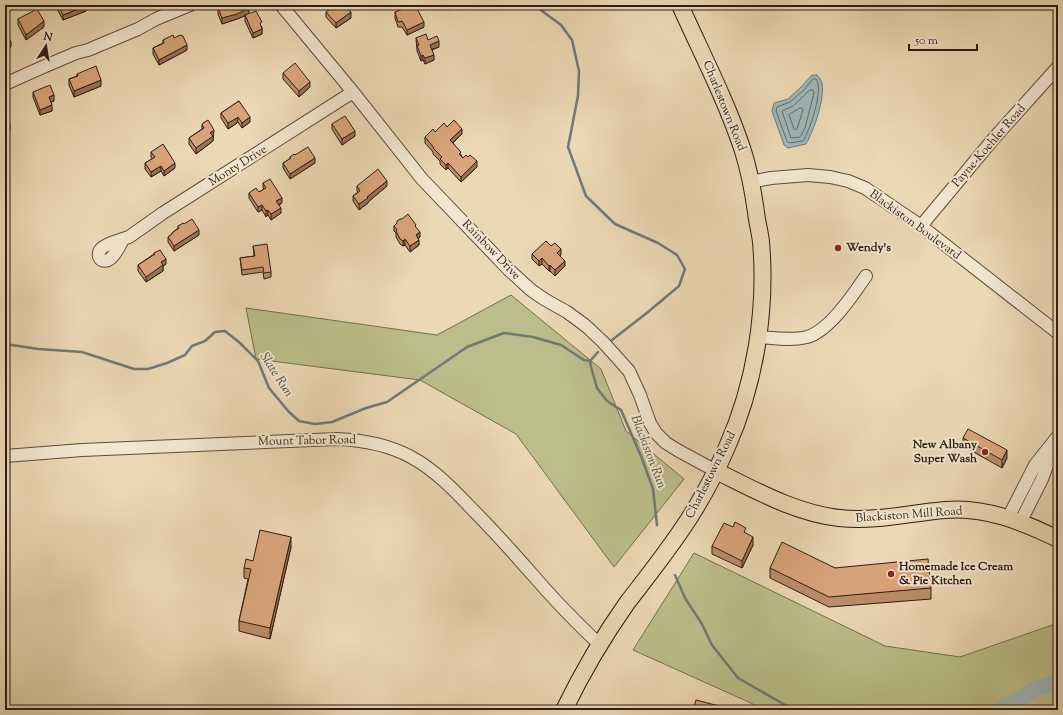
<svg xmlns="http://www.w3.org/2000/svg" width="1063" height="715" font-family="'Sorts Mill Goudy',serif">
  <rect width="100%" height="100%" fill="#ebd8b4"/>
  <filter id="stains"><feTurbulence type="fractalNoise" baseFrequency=".005" numOctaves="4"/><feColorMatrix values="0 0 0 0 .2 0 0 0 0 .09 0 0 0 0 .02 0 0 0 .5 -.17"/></filter>
  <radialGradient id="worn" r=".72"><stop offset=".6" stop-color="#630" stop-opacity="0"/><stop offset="1" stop-color="#630" stop-opacity=".3"/></radialGradient>
  <path fill="#bbbe8a" stroke="#746d50" d="M511,295l90,74 25,62 58,48 -70,88 -98,-133 -96,-54 -164,-21 -10,-51 191,27z
    M694,553l191,93 75,11 98,-34v87h-306l1,-6 -120,-54z"/>
  <path fill="#9db7b8" stroke="#707977" d="M812,75h5c2,2 4,5 5,8 3,16 -8,47 -16,61l-18,4 -4,-3 -12,-34 2,-8 14,-4 13,-12z"/>
  <g fill="none" stroke-linecap="round" stroke-linejoin="round">
    <path stroke="#646a67" stroke-width="1" d="M813,79h3c8,10 -6,51 -13,62l-14,2 -2,-2 -11,-30 1,-4 13,-5 14,-12z
      M810,90h3l1,3 -9,35 -5,9 -9,1 -9,-27 11,-5z
      M800,108h2l1,2 -6,19 -2,1 -1,-1 -5,-14z"/>
    <path stroke="#707977" stroke-width="2.5" d="M534,5l27,20 11,15 7,31 -1,25 -10,51 18,49 29,28 43,19 19,12 8,14 -6,17 -31,26 -36,28
      M5,344l33,5 44,3 52,17h14l19,-6 18,-8 7,-9 13,-5 10,-9 10,-1 15,12 18,18 11,27 20,24 10,9 16,3 17,-2 34,-14 21,-6 80,-55 37,-14 29,4 28,8 23,15 6,1
      M598,352l-8,9 1,6 6,21 10,13 14,9 20,46 12,33 4,36
      M675,575l10,23 17,26 10,21 26,33 56,32"/>
    <path stroke="#9db7b8" stroke-width="16" d="M1000,710l38,-22 20,-6"/>
    <g stroke="#5c4b3e" stroke-width="14">
      <path id="minor" d="M281,5l72,87 69,87 87,91 22,20 13,9 23,13 19,14 17,16 18,20 8,9 11,24 10,28 6,10 10,10 13,8 37,20
        M5,84l38,-17 33,-14 12,-3 50,-21 18,-10 34,-14
        M750,182l21,-4 37,-3 22,2 18,4 17,7 56,38 137,107
        M921,226l74,-89 63,-70
        M123,239c-6,2 -15,4 -21,9 -8,7 0,18 9,10 6,-5 9,-13 12,-19l6,-2 34,-24 190,-121
        M758,337c16,1 33,4 49,0 22,-6 46,-42 59,-61
        M5,456l77,-6 255,-11c26,1 50,5 74,18 24,13 43,33 62,53 23,23 44,47 66,72 19,22 40,43 61,63
        M1008,518l27,-53 23,-29
        M1020,523l22,-44 6,-16 3,-17"/>
    </g>
    <g stroke="#2c1c16" stroke-width="18">
      <path id="major" d="M716,471c39,19 79,42 123,47 37,4 70,-5 106,-8 39,-4 78,12 113,29
        M564,710c18,-37 39,-73 63,-107 23,-30 49,-62 68,-94 12,-20 23,-41 32,-62 28,-63 40,-136 34,-205 -1,-10 -4,-20 -5,-30 -3,-21 -7,-42 -13,-61 -16,-49 -42,-99 -63,-146"/>
    </g>
    <use href="#minor" stroke="#f2e6ce" stroke-width="12"/>
    <use href="#major" stroke="#ebd8b4" stroke-width="16"/>
  </g>
  <path fill="#bb8d69" stroke="#2c1c16" d="M56,5h29l1,6 -23,9 -7,-13z
    M445,5h11l-8,5z
    M218,8l31,6 -12,5 -15,5 -4,-10z
    M326,12l25,6 -15,10 -10,-11z
    M395,12l29,15 -17,8 -5,-8h-4l-3,-9z
    M245,15l17,12v7l-9,4 -8,-17z
    M18,19l26,8 -18,13 -8,-15z
    M174,38l13,12 -28,15 -6,-11v-6l10,-5v-3z
    M416,38l12,2 11,7 -7,3 2,10 -9,4 -2,-4 -2,1 -4,-10z
    M283,73l27,14 -11,10 -16,-18z
    M77,74l24,12 -27,11 -5,-12v-6l8,-3z
    M33,92l21,9 -3,1 1,9 -12,4 -7,-18z
    M239,101l11,21 -8,6 -4,-6 -1,1 -9,6 -7,-11v-5z
    M332,124l23,12 -13,9 -10,-16z
    M202,125l12,10 -1,1v5l-17,13 -7,-10v-6l13,-9z
    M447,127l15,7 -9,9 10,15 14,9 -16,15 -13,-14 -2,2 -6,-6v-3l-7,-7v-2l-8,-9v-6z
    M151,152l24,16 -11,8 -3,-5 -10,6 -6,-8v-6l7,-4 -1,-2z
    M295,155l20,8 -25,16 -7,-11v-5l7,-4v-2z
    M263,183l19,20 -3,2 2,8 -10,7 -3,-5 -2,2 -4,-7 -4,2 -9,-14v-5l10,-1 5,-3 -1,-1z
    M357,186h30l-19,16v1l-9,7 -6,-9v-5l5,-4 -1,-1z
    M184,224l15,11 -25,16 -6,-9v-5l4,-3v-1l6,-5v-2z
    M394,226l22,2 4,9 -2,1 1,7 -9,7 -5,-7 -2,1 -3,-2 -4,-7v-4l-2,-2z
    M253,246l18,26v5l-7,2 -1,-7 -21,3 -2,-17 14,-2z
    M551,246l10,9 -1,1 5,10 -10,10 -5,-5h-1l-7,-7 -3,2 -7,-7v-5z
    M154,253l12,11 -3,2v5l-17,11 -8,-11v-6l16,-11z
    M963,438l44,20 -5,10 -39,-22z
    M746,533l7,12 -11,23 -30,-14v-8z
    M291,547l-21,92 -31,-8v-10l9,-42 -4,-1v-10l9,-7z
    M770,568h65l96,20v11l-102,8 -59,-29z"/>
  <path fill="#997355" stroke="#2c1c16" d="M448,5h8l-8,5z
    M86,6v5l-23,9v-5z
    M249,8v6l-12,5 -15,5v-6z
    M351,12v6l-15,10v-5z
    M44,21v6l-18,13v-5z
    M424,22v5l-17,8v-5z
    M262,29v5l-9,4v-5z
    M439,41v6l-9,3v-5z
    M11,42v5l-6,3v-6z
    M187,45v5l-28,15v-5z
    M423,55v5l-2,1v-5z
    M434,55v5l-9,4v-6z
    M101,80v6l-27,11v-6z
    M310,82v5l-11,10v-6z
    M54,95v6l-5,2v-6z
    M52,105v6l-12,4v-5z
    M9,109v6l-4,1v-5z
    M238,117l-1,6 -9,6v-6z
    M250,117v5l-8,6v-5z
    M10,125v5l-5,2v-5z
    M462,129v5l-12,11v-5z
    M214,130l-1,11 -17,13v-6l14,-15z
    M355,131v5l-13,9v-6z
    M315,158v5l-25,16v-5z
    M477,161v6l-16,15v-5z
    M175,163v5l-11,8v-5z
    M448,163v5l-2,2v-5z
    M161,166v5l-10,6v-5z
    M387,181v5l-19,16v1l-9,7v-6l8,-7z
    M282,198v5l-6,3v-5z
    M262,205v5l-4,2v-5z
    M281,208v5l-10,7v-6z
    M268,210v5l-2,2v-6z
    M199,230v5l-25,16v-5z
    M420,232v5l-4,3v-5z
    M405,239v6l-2,1v-5z
    M419,240v5l-9,7v-6z
    M561,249v6l-4,3v-5z
    M542,258v6l-3,2v-5z
    M166,259v5l-3,2v5l-17,11v-5l15,-15z
    M565,261v5l-10,10v-6z
    M550,265v6h-1v-5z
    M1007,450v8l-5,10v-8z
    M291,537v10l-21,92v-11z
    M753,537v8l-11,23v-7z"/>
  <path fill="#daa47a" stroke="#2c1c16" d="M58,5h27l1,1 -23,9z
    M226,5h21l2,3 -12,6 -15,4 -4,-10z
    M335,5h8l8,7 -15,11 -10,-11z
    M414,5h1l9,17 -17,8 -5,-9 -4,1 -3,-10z
    M37,9l7,12 -18,14 -8,-16z
    M256,11l6,11 -2,1 2,6 -9,4 -8,-18z
    M5,28l6,14 -6,2z
    M426,34l2,6 9,-4 2,5 -9,4 4,10 -9,3 -2,-3 -2,1 -4,-11h2l-3,-7z
    M173,35l1,3 6,-3 3,1 4,9 -28,15 -6,-12 11,-5 -1,-3z
    M295,63l15,19 -11,9 -16,-18z
    M96,66l5,14 -27,11 -5,-12 9,-3 -1,-2z
    M50,85l4,10 -5,2 3,8 -12,5 -7,-18z
    M5,101h1l3,8 -4,2 5,14 -5,2z
    M239,101l11,16 -8,6 -4,-6 -1,1 -9,5 -7,-10z
    M345,116l10,15 -13,8 -10,-15z
    M208,120l6,10 -4,3 3,3 -17,12 -7,-10 15,-10 -2,-3 1,-2z
    M454,120l8,9 -12,11 11,12 -2,2 4,4 3,-3 2,2 2,-2 7,6 -16,16 -13,-14 -2,2 -6,-6 2,-2 -9,-9h1l-9,-11 8,-8 2,3 9,-9 3,4z
    M163,144l12,19 -11,8 -3,-5 -10,6 -6,-9 10,-6 -4,-5z
    M308,147l7,11 -25,16 -7,-11 8,-5 -1,-1 4,-3 1,1z
    M378,169l9,12 -20,16 1,1 -9,6 -6,-8 7,-5 -3,-5z
    M270,179l12,19 -6,3 5,7 -10,6 -3,-4 -2,1 -4,-6 -4,2 -9,-14 7,-5 3,4 7,-4 -3,-5z
    M408,214l8,11 -1,1 5,6 -4,3 3,5 -9,6 -5,-7 -2,2 -3,-2 -4,-8 1,-1 -3,-4 3,-3v-2l3,-2h2z
    M192,219l7,11 -25,16 -6,-9 4,-3v-1l7,-5 -1,-2 5,-3 1,1z
    M546,241l5,5 4,-3 6,6 -4,4 8,8 -10,9 -5,-5 -1,1 -7,-8 -3,3 -7,-7z
    M267,244l4,28 -7,1 -1,-6 -21,3 -2,-12 15,-2 -2,-10z
    M160,250l6,9 -5,3 2,3 -17,12 -8,-12 17,-11 -1,-1z
    M968,429l39,21 -5,10 -39,-22z
    M735,522l11,6 -2,4 9,5 -11,24 -30,-15 12,-23 9,4z
    M260,530l31,7 -21,91 -31,-7 12,-52 -7,-1 2,-9 7,2z
    M782,542l53,26 93,-9 3,29 -102,9 -59,-29z
    M696,700l27,7 -1,3h-29z"/>
  <g fill="#8f2418" stroke="#f2e6ce" stroke-width="1.5">
    <circle cx="838" cy="248" r="4"/>
    <circle cx="985" cy="452" r="4"/>
    <circle cx="891" cy="574" r="4"/>
  </g>
  <g text-anchor="middle" dominant-baseline="central" stroke-width="4" stroke-linejoin="round" paint-order="stroke">
    <g font-size="12" fill="#2c1c16" stroke="#f2e6ce">
      <text transform="translate(724 106) rotate(68)">Charlestown Road</text>
      <text transform="translate(989 146) rotate(-49)">Payne-Koehler Road</text>
      <text transform="translate(238 166) rotate(-32)">Monty Drive</text>
      <text transform="translate(915 225) rotate(36)">Blackiston Boulevard</text>
      <text transform="translate(491 250) rotate(46)">Rainbow Drive</text>
      <text transform="translate(307 441) rotate(-1)">Mount Tabor Road</text>
      <text transform="translate(711 475) rotate(-63)">Charlestown Road</text>
      <text transform="translate(909 515) rotate(-4)">Blackiston Mill Road</text>
    </g>
    <g font-size="12" font-weight="bold" fill="#2c1c16" stroke="#f2e6ce" text-anchor="start">
      <text x="846" y="248">Wendy's</text>
      <text x="977" y="445" text-anchor="end">New Albany<tspan x="977" dy="14">Super Wash</tspan></text>
      <text x="899" y="567">Homemade Ice Cream<tspan x="899" dy="14">&amp; Pie Kitchen</tspan></text>
    </g>
    <g font-size="13" font-style="italic" fill="#4e4a47" stroke="#f2e6ce">
      <text transform="translate(276 375) rotate(57)">Slate Run</text>
      <text transform="translate(648 452) rotate(69)">Blackiston Run</text>
    </g>
  </g>
  <rect width="1063" height="715" fill="none" stroke="#ebd8b4" stroke-width="20"/>
  <rect x="6" y="6" width="1051" height="703" fill="none" stroke="#2c1c16" stroke-width="2"/>
  <rect x="10" y="10" width="1043" height="695" fill="none" stroke="#2c1c16"/>
  <g transform="translate(46 46) rotate(12)" stroke="#f2e6ce" stroke-width="3" paint-order="stroke">
  <path d="M0-3L7 15L0 10L-7 15Z" fill="#2c1c16"/>
  <text y="-6" font-size="11" font-weight="bold" text-anchor="middle" fill="#2c1c16">N</text>
  </g>
  <path d="M909 44v6h68v-6" fill="none" stroke="#2c1c16" stroke-width="2"/>
  <text x="915" y="44" font-size="12" fill="#2c1c16" stroke="#f2e6ce" stroke-width="3" paint-order="stroke">50 m</text>
  <rect width="100%" height="100%" filter="url(#stains)"/>
  <rect width="100%" height="100%" fill="url(#worn)"/>
</svg>
